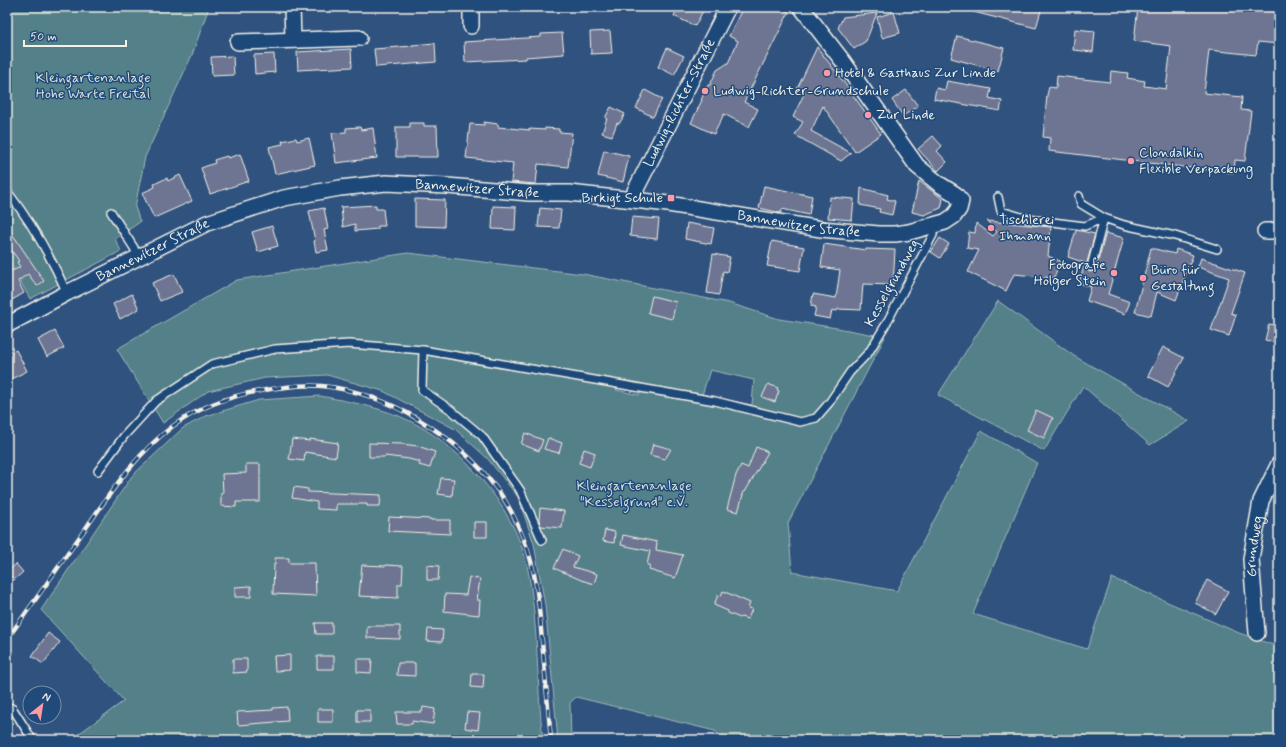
<svg xmlns="http://www.w3.org/2000/svg" width="1286" height="747" font-family="Mynerve,sans-serif">
  <rect width="100%" height="100%" fill="#2f527f"/>
  <filter id="ink" filterUnits="userSpaceOnUse"><feTurbulence type="fractalNoise" baseFrequency=".025" numOctaves="2"/><feDisplacementMap in="SourceGraphic" scale="8" xChannelSelector="R" yChannelSelector="G"/><feConvolveMatrix kernelMatrix="1 2 1 2 8 2 1 2 1" color-interpolation-filters="sRGB"/></filter>
  <g filter="url(#ink)">
    <path fill="#528089" stroke="#a3b8b8" fill-rule="evenodd" d="M7,7h202l-17,48 -47,102 -10,50 5,15 -25,17 6,12 -91,48 -23,-42z
      M408,253l175,21 146,29 50,16 58,9 48,9 -97,186 4,49 105,19 84,-160 56,32 -64,151 114,35 25,-71 127,55 40,14v93h-555l-9,-9 -139,-34 -6,6 1,37h-13l-13,-135 -11,-61 -16,-47 -31,-39 -32,-29 -72,-38 -56,-16 -62,3 -57,13 -45,32 -46,-74 120,-69zM710,370l44,10 -2,25 -50,-10zM623,380l21,4 -5,11 -23,-5z
      M998,301l76,55 115,65 -39,24 -67,-59 -39,65 -106,-56z
      M320,396c27,5 53,10 79,20 57,23 115,89 128,149 12,57 9,117 16,175h-473l54,-39 -83,-91 91,-134 51,-48 23,-12 53,-16z"/>
    <path fill="#6d7492" stroke="#f4f1e8" d="M678,7h27l-10,19 -21,-10z
      M743,7h36l10,5 -45,90 14,7 -9,18 -25,-13 -10,20 -23,-11 11,-23h-1l7,-15h2l7,-15 11,-7 10,-22 -9,-5z
      M971,7h71l-6,21 -66,-17z
      M1138,7h141v37l-21,-2 -2,13 -47,-5 -5,43 38,4 -1,13 10,1 -6,50 -10,-1 -1,13 -185,-22 1,-13 -7,-1 4,-42 2,-8 7,1 1,-12 53,6 1,-11 17,2 -1,5 18,3 -1,5 22,3 5,-43 -37,-5z
      M894,12l6,21 -18,5 -5,-21z
      M877,13l-11,28 -12,8 -16,-21 5,-11z
      M1075,29l20,2 -2,21 -20,-2z
      M610,31l2,22 -21,1 -1,-22z
      M562,33l2,21 -38,3v2l-61,3 -1,-20 77,-5v-3z
      M957,36l47,12 -6,23 -47,-13z
      M435,43l1,19 -60,5 -2,-18 38,-3v-1z
      M817,47l23,30 41,57 -26,18 -32,-46 -12,25 40,22 -10,8 -46,-26 8,-13 -10,-5 11,-23 -7,-5z
      M667,48l17,8 -10,19 -16,-8z
      M351,49l1,18 -54,3 -1,-18z
      M274,54l1,18 -20,2 -1,-19z
      M233,56l1,19 -22,1 -1,-19z
      M947,81l44,8 -2,9 13,3 -2,10 -66,-12 2,-11 9,2z
      M645,90l17,9 -9,18 -17,-9z
      M906,90l12,16 -15,10 -11,-16z
      M611,107l14,7 -6,10 -2,-1 -5,13 -10,-3 5,-15h-2z
      M484,122l14,2v3l32,3v-1l15,1v-2l14,1v3l13,1 -4,34 -30,-3 -2,20 -25,-2 2,-19 -47,-5 4,-34 14,1z
      M410,123h14v3h13l1,31h-42v-30h14z
      M360,127l1,3 12,-2 4,30 -41,5 -4,-30 14,-1v-4z
      M933,136l9,10 -5,5 10,11 -9,9 -20,-22z
      M296,138l1,3 12,-3 6,27 -40,9 -6,-27 14,-3 -1,-3z
      M604,150l25,6 -6,26 -25,-6z
      M240,154l9,27 -39,13 -9,-26 14,-5 -1,-3 13,-4 1,2z
      M180,175l12,26 -38,17 -12,-25 13,-6 -1,-3 13,-6 1,3z
      M919,181l24,18 -2,9 -17,7 -12,-3z
      M764,186l48,10 -3,19 -27,-6 -1,4 -22,-5z
      M861,188l27,7 -1,4 8,2 -3,14 -13,-3 1,-3 -20,-4z
      M830,197l24,2 -2,21 -24,-2z
      M415,199l30,1 -1,27 -29,-1z
      M376,205v4h7l2,17h-7v3l-23,2v-7l-12,3 -2,-20z
      M493,206l23,1 -1,23 -23,-1z
      M324,208l4,21 -4,1 4,20 -12,2 -2,-11h1l-6,-30z
      M540,208l21,2 -2,18 -21,-1z
      M632,217l27,2 -2,20 -27,-3z
      M987,221l64,6 -3,29 12,5 -6,17 -40,-4 -8,17 -38,-19 11,-22 -12,-2 2,-16 6,1 1,-10 17,13 4,-4z
      M687,223l27,5 -3,16 -26,-5z
      M7,226l37,55 -7,5 -9,-12 -10,7 6,12 -17,10v-41l5,9 8,-4 -3,-5 2,-1 -12,-17z
      M272,226l6,20 -20,6 -6,-20z
      M1076,230l19,4 -9,32 1,4 3,2 4,-1 2,-3 10,-35 18,5 -16,56 22,8 -5,12 -38,-13 4,-14 -12,-4 6,-20 -17,-6z
      M940,238l9,6 -9,14 -9,-6z
      M772,241l32,6 -4,24 -33,-5z
      M824,244l42,6v-1l29,1 -2,35 -30,-1 -2,26 -23,-1 -1,2 -5,-1 -2,9 -16,-3 2,-9 -5,-1 2,-12 23,4 4,-28 -19,-3z
      M1151,248l24,6 1,-5 17,6 -17,45 -19,-8 -6,24 -16,-4z
      M713,254l17,3 -3,15 -4,-1 -4,24 -12,-2z
      M1201,258l44,15 -14,40 5,2 -7,21 -18,-6 18,-52 -31,-11z
      M174,274l8,18 -22,9 -8,-18z
      M132,294l7,15 -19,10 -7,-15z
      M652,296l24,6 -4,17 -24,-6z
      M1269,324l10,2v17l-14,-3z
      M55,331l9,17 -17,9 -9,-17z
      M1163,347l21,11 -16,29 -20,-11z
      M16,350l11,21 -20,10v-26z
      M768,384l10,4 -1,2 2,1 -4,11 -13,-5z
      M1036,410l17,8 -9,20 -17,-8z
      M525,433l18,7 -4,11 -18,-7z
      M548,438l14,5 -3,10 -15,-4z
      M292,439l18,2v-2l28,4 -2,14 -31,-5 -1,9 -15,-2z
      M369,443l33,1 16,2 17,6 -5,16 -11,-3 1,-3 -11,-3 -24,-3v1h-16z
      M653,444l18,5 -6,10 -15,-4z
      M756,447l12,5 -23,40 -1,-1 -6,21 -11,-3 9,-34 5,-10 7,3z
      M584,449l11,4 -5,14 -11,-4z
      M246,464h14v38h-24v5l-15,-1v-13h2l-1,-19 24,-1z
      M441,478l13,1 -2,17 -14,-2z
      M294,487l14,2v3l73,3 -1,11h-13v-2h-31v6l-19,-1v-7l-25,-4z
      M540,508l24,3 -2,17 -21,-2 -2,-6z
      M389,517l42,2v1h19v14l-62,-3z
      M474,522h13v15h-13z
      M605,530l10,2 -1,11 -11,-2z
      M623,535l34,7 -1,8 27,5 -8,23 -26,-8 1,-5h-3l3,-14 -29,-6z
      M563,549l15,7 -5,11 24,7 -3,10 -13,-4 -27,-12z
      M275,558h14v5h26l1,33 -43,-2 1,-30h1z
      M16,564l7,8 -9,8 -7,-8z
      M362,565l24,1v-1l17,1 -1,18h-4v14l-39,-2z
      M427,565l12,1 -1,14h-11z
      M469,577l11,2 -3,21h3l-1,15 -35,-4 1,-17 21,1z
      M1207,580l21,11 -12,23 -21,-11z
      M251,586v11h-16v-10z
      M723,591l27,12 -2,5 4,1 -4,10 -7,-2 -1,1 -12,-5v-2l-14,-6 4,-10 3,1z
      M315,623h17v11h-16z
      M367,626h33v13l-33,-1z
      M428,629l15,1 -1,12 -15,-1z
      M48,633l12,9 -17,22 -11,-8z
      M290,655v15l-15,1 -1,-15z
      M317,656h17v13h-17z
      M233,659h14v13l-14,1z
      M357,659h15l-1,14 -14,-1z
      M398,663h17v13l-18,-1z
      M472,674h12l-1,14 -12,-1z
      M287,707l1,14 -50,4 -1,-13 36,-2v-2z
      M423,707l12,2 -2,15 -21,-3v3h-15l-1,-12h26z
      M318,709h15v13h-15z
      M357,710h13v12h-13z
      M467,712l13,1 -2,17 -13,-2z"/>
    <g fill="none" stroke-linecap="round" stroke-linejoin="round">
      <g stroke="#f4f1e8" stroke-width="10">
        <path id="service" d="M7,191c24,31 44,66 60,102
          M1079,196l2,8 23,14 20,7 51,11 42,13
          M998,197l3,14 27,8 57,7 19,-8
          M111,212l23,36 4,10
          M1091,267l13,-49
          M98,471l26,-35 32,-35 56,-37 63,-15 74,-5 74,6
          M542,540l-22,-50 -38,-54 -31,-26 -29,-20 1,-40 292,51 85,21 16,-4 13,-15 21,-31 19,-20 17,-28 47,-89v-9
          M7,706l6,3 19,30"/>
      </g>
      <g stroke="#f4f1e8" stroke-width="18">
        <g id="minor">
          <path d="M292,7l1,33"/>
          <path d="M471,7v19"/>
          <path d="M238,42l121,-4"/>
          <path id="s1" d="M634,200l1,-9 93,-184"/>
          <path d="M1265,231h6l8,-1"/>
          <path id="s2" d="M7,325l60,-32 140,-70 77,-25 56,-10 46,-5 61,3 82,7h40l65,7 34,4 153,25 58,5h16l14,-2 36,-10 9,-6 5,-7 2,-8 -6,-7 -16,-10 -22,-18 -75,-106 -41,-53"/>
          <path id="s3" d="M1257,633l-6,-74 10,-58 18,-37"/>
        </g>
      </g>
      <use href="#service" stroke="#1f4a7a" stroke-width="7"/>
      <use href="#minor" stroke="#1f4a7a" stroke-width="15"/>
      <g stroke="#f4f1e8" stroke-width="4.5">
        <path id="rail" d="M7,639c28,-38 54,-76 81,-114 25,-36 49,-72 85,-99 25,-18 56,-30 87,-35 20,-4 41,-7 62,-5 65,6 136,50 174,102 12,15 21,34 28,52 13,32 15,67 18,101 3,33 6,66 9,99"/>
      </g>
      <use href="#rail" stroke="#1f4a7a" stroke-width="3" stroke-dasharray="9" stroke-linecap="butt"/>
    </g>
  </g>
  <g fill="#ff9aa2" stroke="#1f4a7a" stroke-width="1.5">
    <circle cx="827" cy="73" r="4"/>
    <circle cx="705" cy="91" r="4"/>
    <circle cx="868" cy="115" r="4"/>
    <circle cx="1131" cy="161" r="4"/>
    <rect x="667" y="194" width="8" height="8" rx="2"/>
    <circle cx="991" cy="228" r="4"/>
    <circle cx="1114" cy="273" r="4"/>
    <circle cx="1143" cy="278" r="4"/>
  </g>
  <g text-anchor="middle" dominant-baseline="central" stroke-width="3" stroke-linejoin="round" paint-order="stroke">
    <g font-size="14" fill="#f4f1e8" stroke="#1f4a7a" text-anchor="start">
      <text x="835" y="73">Hotel &amp; Gasthaus Zur Linde</text>
      <text x="713" y="91">Ludwig-Richter-Grundschule</text>
      <text x="876" y="115">Zur Linde</text>
      <text x="1139" y="153">Clondalkin<tspan x="1139" dy="16">Flexible Verpackung</tspan></text>
      <text x="663" y="198" text-anchor="end">Birkigt Schule</text>
      <text x="999" y="220">Tischlerei<tspan x="999" dy="16">Ihmann</tspan></text>
      <text x="1106" y="265" text-anchor="end">Fotografie<tspan x="1106" dy="16">Holger Stein</tspan></text>
      <text x="1151" y="270">Büro für<tspan x="1151" dy="16">Gestaltung</tspan></text>
    </g>
    <g font-size="14" fill="#dce0da" stroke="#1f4a7a">
      <text x="93" y="78">Kleingartenanlage<tspan x="93" dy="16">Hohe Warte Freital</tspan></text>
      <text x="634" y="486">Kleingartenanlage<tspan x="634" dy="16">"Kesselgrund" e.V.</tspan></text>
    </g>
    <g font-size="14" fill="#f4f1e8" stroke="#1f4a7a">
      <text stroke="none"><textPath href="#s1" startOffset="108">Ludwig-Richter-Straße</textPath></text>
      <text stroke="none"><textPath href="#s2" startOffset="500">Bannewitzer Straße</textPath></text>
      <text stroke="none"><textPath href="#s2" startOffset="824">Bannewitzer Straße</textPath></text>
      <text stroke="none"><textPath href="#s2" startOffset="164">Bannewitzer Straße</textPath></text>
      <text transform="translate(892 283) rotate(-61)">Kesselgrundweg</text>
      <text stroke="none"><textPath href="#s3" startOffset="87">Grundweg</textPath></text>
    </g>
  </g>
  <rect width="1286" height="747" fill="none" stroke="#1f4a7a" stroke-width="24"/>
  <rect x="12" y="12" width="1262" height="723" fill="none" stroke="#f4f1e8" stroke-width="1.5" filter="url(#ink)"/>
  <g transform="translate(42 705) rotate(30)"><circle r="19" fill="#1f4a7a" stroke="#748da6"/>
  <path d="M0-3L7 15L0 10L-7 15Z" fill="#ff9aa2"/>
  <text y="-6" font-size="11" font-weight="bold" text-anchor="middle" fill="#f4f1e8">N</text>
  </g>
  <path d="M24 40v6h102v-6" fill="none" stroke="#f4f1e8" stroke-width="2"/>
  <text x="30" y="40" font-size="12" fill="#f4f1e8" stroke="#1f4a7a" stroke-width="3" paint-order="stroke">50 m</text>
</svg>
